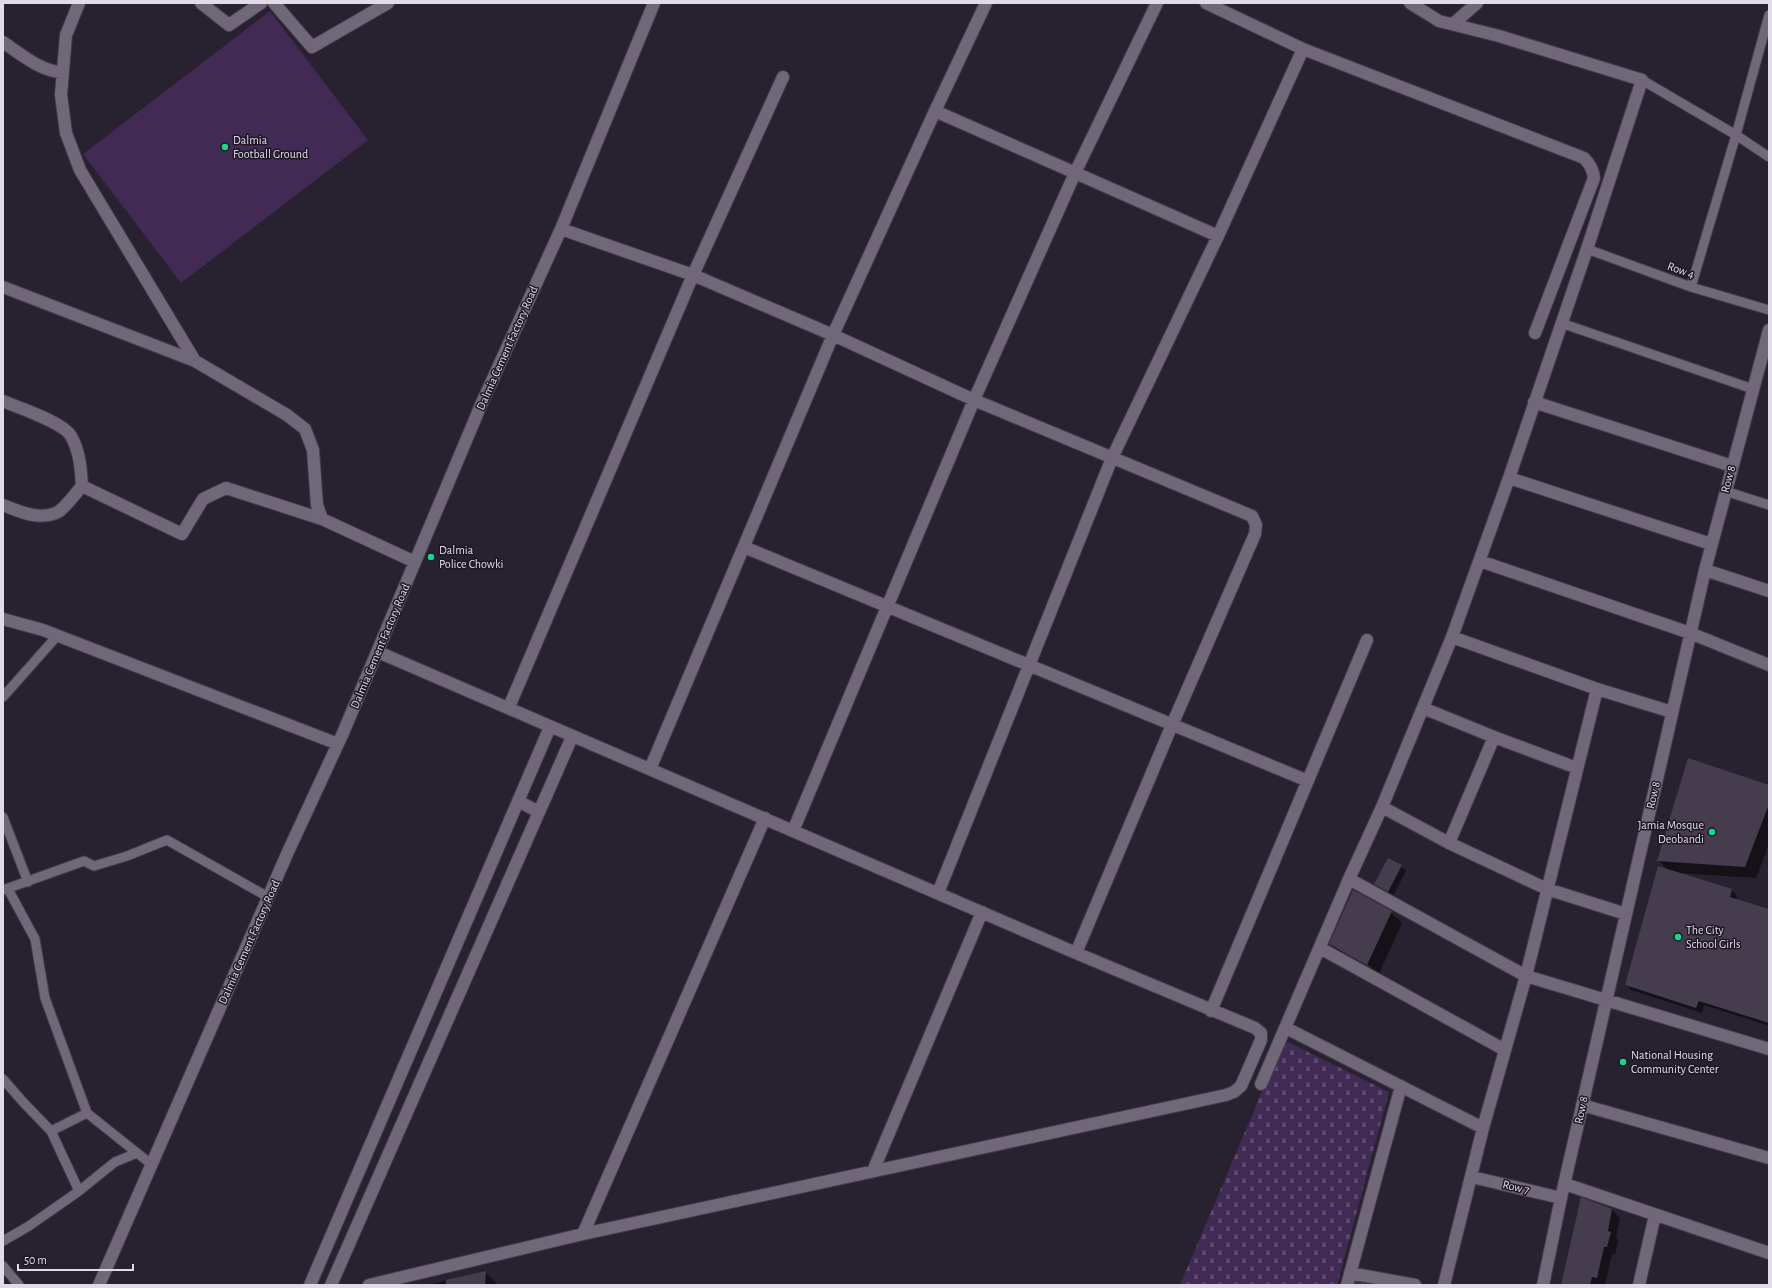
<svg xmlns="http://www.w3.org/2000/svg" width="1772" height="1288" font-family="'Alegreya Sans',sans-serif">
  <defs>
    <pattern id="cemetery-stones" width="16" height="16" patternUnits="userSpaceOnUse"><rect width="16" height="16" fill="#412a53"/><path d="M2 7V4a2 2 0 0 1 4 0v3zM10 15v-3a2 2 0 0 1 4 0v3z" fill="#5c486c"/></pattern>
    <pattern id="park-crowns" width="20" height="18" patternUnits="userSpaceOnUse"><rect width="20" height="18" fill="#412a53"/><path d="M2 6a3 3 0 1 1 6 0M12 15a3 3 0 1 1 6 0" fill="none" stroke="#5c486c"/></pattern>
  </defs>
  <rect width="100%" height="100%" fill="#28212f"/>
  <path fill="#412a53" d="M270,11l98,129 -187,143 -98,-129z"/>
  <path fill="url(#cemetery-stones)" d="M1284,1040l105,52 -52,193h-157z"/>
  <path fill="url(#park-crowns)" d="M1354,1280l29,5h-30z"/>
  <path fill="#0007" fill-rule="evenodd" d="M1769,786v58l-13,34 -79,-5 55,17 5,6 -1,4 33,10v116l-65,-21 -2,8 -71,-23 -5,-6 42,-114 -10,-10z
    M1401,866l5,5 -13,25 -12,-7 -6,-5z
    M1391,912l11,11 -24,53 -37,-21 -11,-11zM1342,950l30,17 -1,2 -29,-16z
    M1612,1210l8,8 -4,20 2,3 -3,14 -3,-1 -7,31h-42z
    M485,1272l11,11v2h-69z"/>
  <path fill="#453d4d" d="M1688,758l81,27v19l-24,63 -88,-6z
    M1388,858l14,7 -14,27 -14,-8z
    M1658,866l74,23 -2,8 39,12v114l-70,-22 -3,7 -71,-23z
    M1353,890l39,21 -25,54 -38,-21z
    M1581,1197l31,12 -4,22 3,1 -4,15h-3l-7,31 -5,-1 -2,8h-29z
    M486,1271l-1,14h-39v-5z"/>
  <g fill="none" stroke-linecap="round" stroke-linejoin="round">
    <g stroke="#433c49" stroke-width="11">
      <path id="lane" d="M1642,80l94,55 33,22
        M1587,249l104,38 78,23
        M1691,287l45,-152 33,-120
        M1561,323l192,66
        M1725,491l44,14
        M3,697l54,-61
        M3,817l25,65
        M8,889l27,50 10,59 42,115 64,51
        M3,890l81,-29 10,5 33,-10 40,-16 101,57
        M3,1079l20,23 28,29 28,60
        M51,1131l36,-18
        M3,1241l26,-15 50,-35 36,-29 22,-9
        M3,1266l16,19"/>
    </g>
    <g stroke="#433c49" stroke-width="14">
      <path id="street" d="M79,3l-13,32 -5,60 5,38 14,37 115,191
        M201,3l28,22 32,-22
        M274,3l38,44 76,-44
        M1206,3l97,46 281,109c6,6 9,11 10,20l-59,155
        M1453,24l24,-21
        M3,42c16,11 40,31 60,30
        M935,111l283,125
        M561,229l132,46 140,60 141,65 278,116 4,9 -1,9 -83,191 -96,228
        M3,287l192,74 92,54 18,14 8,21 4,55 5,14
        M3,401c16,7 60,21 68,35 9,16 10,33 11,50 -6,7 -17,22 -24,26 -18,9 -38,0 -55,-7
        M1534,402l198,64
        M1509,478l202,66
        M82,486l100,48 21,-35 23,-11 96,31 93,43
        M744,547l564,234
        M1480,561l210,72 79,32
        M1705,570l64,21
        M3,619l40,11 295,114
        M1452,637l145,52 75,23
        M509,707l184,-432 90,-198
        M1423,708l71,29 83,31
        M650,769l183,-434 102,-224 51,-108
        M518,801l21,11
        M1382,807l67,36 98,46 79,25
        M793,831l181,-431 101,-227 82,-170
        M1449,843l45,-106
        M1349,879l177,97 243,73
        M938,893l174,-435 106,-222 85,-187
        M1320,948l185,102
        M1211,1011l156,-371
        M1286,1028l197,100
        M1261,1084l88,-205 33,-72 70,-170 57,-159 78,-229 55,-169 -143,-44 -60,-15 -29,-18
        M1582,1105l187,53
        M873,1171l109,-259
        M1472,1177l89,21
        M1565,1184l204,69
        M583,1234l182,-416
        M1350,1273l65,12
        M99,1285l188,-431 56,-121 138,-328 80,-176 93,-226
        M310,1285l240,-558
        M331,1285l241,-548
        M369,1285l214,-51 643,-139 8,-3 7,-6 20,-46v-7l-6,-5 -179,-75 -698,-301
        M1347,1285l54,-199
        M1444,1285l39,-157 43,-152 71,-287
        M1543,1285l18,-87 144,-628 64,-240
        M1639,1285l16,-70"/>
    </g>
    <use href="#lane" stroke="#706779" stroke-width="9"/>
    <use href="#street" stroke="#706779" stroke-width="12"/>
  </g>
  <g fill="#11d98a" stroke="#1f1725" stroke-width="1.5">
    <circle cx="225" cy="147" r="4"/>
    <circle cx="431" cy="557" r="4"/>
    <circle cx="1712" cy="832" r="4"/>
    <circle cx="1678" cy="937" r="4"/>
    <circle cx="1623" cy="1062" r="4"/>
  </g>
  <g text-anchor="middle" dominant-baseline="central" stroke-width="3" stroke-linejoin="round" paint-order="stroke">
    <g font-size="12" fill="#e0dbe6" stroke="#1f1725" text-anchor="start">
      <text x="233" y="140">Dalmia<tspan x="233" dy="14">Football Ground</tspan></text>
      <text x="439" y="550">Dalmia<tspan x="439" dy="14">Police Chowki</tspan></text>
      <text x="1704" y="825" text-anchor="end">Jamia Mosque<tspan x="1704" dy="14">Deobandi</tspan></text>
      <text x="1686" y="930">The City<tspan x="1686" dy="14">School Girls</tspan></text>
      <text x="1631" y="1055">National Housing<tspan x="1631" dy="14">Community Center</tspan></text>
    </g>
    <g font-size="12" fill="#e0dbe6" stroke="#1f1725">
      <text transform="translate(1681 270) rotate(20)">Row 4</text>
      <text transform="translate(507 348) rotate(-66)">Dalmia Cement Factory Road</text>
      <text transform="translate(1728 479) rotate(-75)">Row 8</text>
      <text transform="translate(380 646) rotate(-67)">Dalmia Cement Factory Road</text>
      <text transform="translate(1653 795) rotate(-77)">Row 8</text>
      <text transform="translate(249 942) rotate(-66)">Dalmia Cement Factory Road</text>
      <text transform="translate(1581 1110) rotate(-78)">Row 8</text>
      <text transform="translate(1516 1187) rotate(13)">Row 7</text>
    </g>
  </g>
  <rect width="1772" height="1288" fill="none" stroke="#e0dbe6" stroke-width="8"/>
  <path d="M18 1264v6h115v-6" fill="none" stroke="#e0dbe6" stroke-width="2"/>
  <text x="24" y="1264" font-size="12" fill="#e0dbe6" stroke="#1f1725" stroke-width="3" paint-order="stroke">50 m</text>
</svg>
